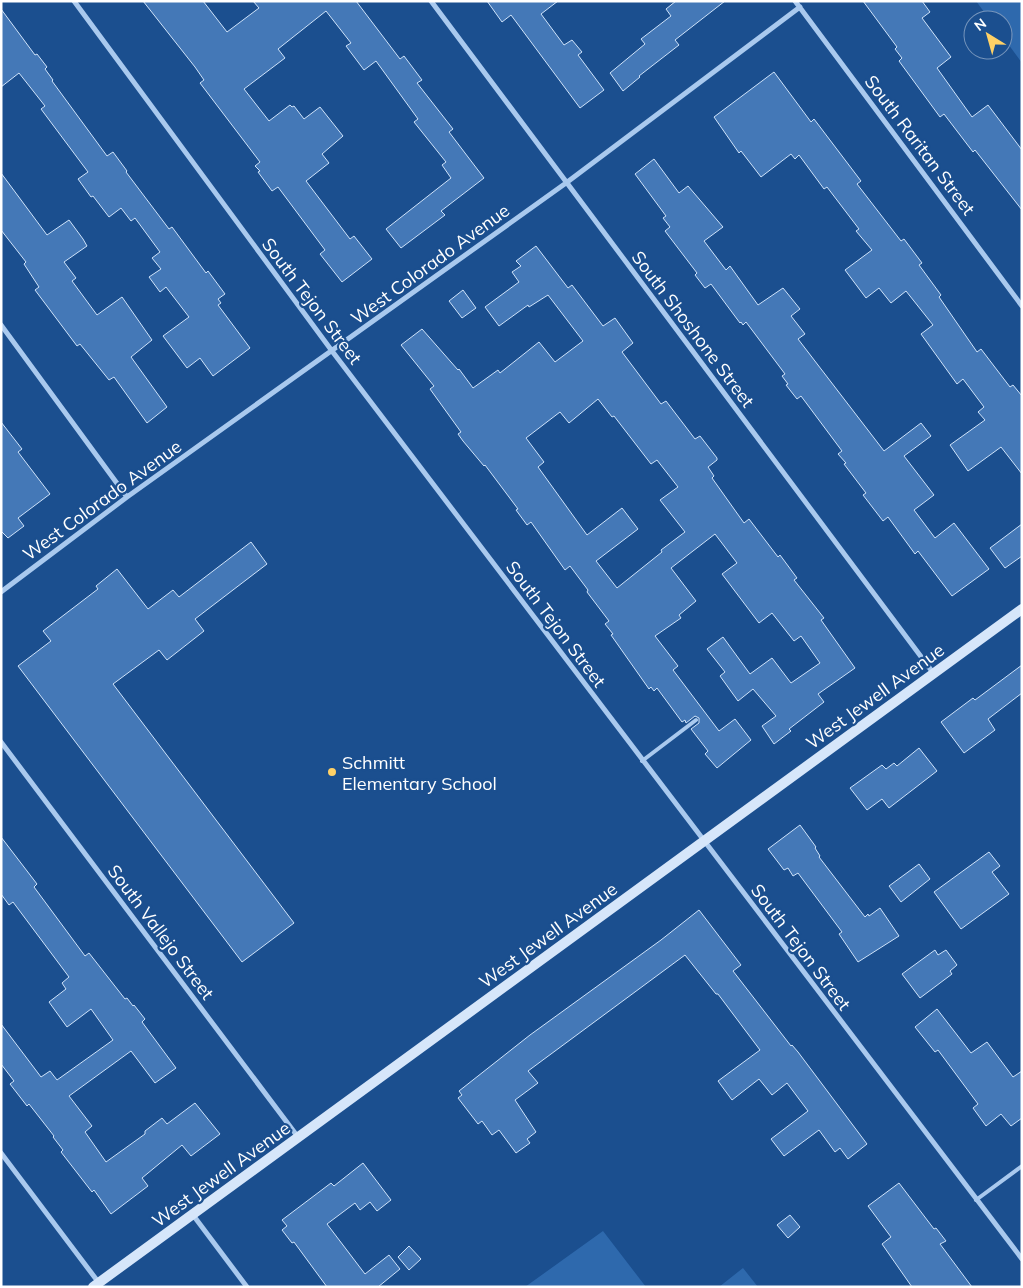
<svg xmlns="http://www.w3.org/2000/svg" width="1023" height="1288" font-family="Mulish,sans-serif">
  <rect width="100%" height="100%" fill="#1b4f8f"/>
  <path fill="#2e69ad" d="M976,1h46v62l-19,-26v-17h-13z
    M603,1231l43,56h-121z
    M743,1268l15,19h-39z"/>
  <path fill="#4478b7" stroke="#cfe3fa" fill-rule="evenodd" d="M143,1h60l24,31 32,-24 -6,-7h103l44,58 4,-3 18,24 -5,3 36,46 -4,3 35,46 -43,33 4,4 -44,33 -15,-19 65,-51 -9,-13 4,-3 -32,-40 4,-3 -42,-58 -12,9 -18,-24 5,-3 -25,-32 -48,38 7,9 -41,31 25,32 21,-16 2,2 2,-1 10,13 16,-12 23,29 -21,18 7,9 -23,18 44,58 4,-3 18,23 -30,23 -22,-28 5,-4 -47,-63 -6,4 -14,-19 2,-1 -5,-5 5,-4 -60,-79 4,-3 -9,-13z
    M487,1h71l-17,13 23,31 8,-5 10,12 -4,3 26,35 -24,18 -69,-93 -9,7z
    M676,1h49l-50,39 4,5 -40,31 1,1 -17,14 -13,-18 35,-29 -4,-5 30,-23 -5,-7z
    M863,1h59l8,11 -8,6 29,39 -14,11 35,49 16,-12 34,45v60l-47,-60 -2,2 -29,-38 -4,3 -41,-56 3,-3 -7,-9 2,-2z
    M1,9l34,46 2,-1 10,13 -2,2 8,11 -1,1 55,75 6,-4 14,19 -1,1 43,57 3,-2 34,46 2,-2 17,23 -7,5 3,4 -3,2 32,43 -37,28 -13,-18 -13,10 -24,-32 26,-19 -23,-30 -6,5 -11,-15 12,-8 -9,-11 8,-6 -25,-34 -4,3 -10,-13 -12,9 -16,-21 -2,1 -13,-18 10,-7 -47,-63 4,-3 -26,-33 -18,14z
    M774,72l37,50 3,-3 47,62 -4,3 44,57 3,-2 18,24 -3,2 22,30 -2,2 38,55 4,-3 29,38 3,-2 9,11v78l-21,-27 -33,24 -18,-26 35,-25 -7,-8 6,-5 -21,-28 -6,5 -36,-50 12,-9 -27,-34 -15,12 -12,-15 -13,10 -21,-28 27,-20 -16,-19 3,-2 -32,-42 -3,2 -25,-34 -4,4 -4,-5 -30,23 -20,-26 -2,2 -25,-36z
    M654,159l25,34 9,-7 35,41 -19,14 22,29 4,-4 28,39 25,-17 17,21 -9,7 14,18 -7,5 86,112 37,-28 10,13 -27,20 30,39 -20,15 21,28 19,-15 35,46 -37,27 -34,-45 -3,3 -27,-37 -5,4 -20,-26 3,-2 -22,-29 2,-1 -8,-9 4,-3 -41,-55 -4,3 -11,-14 2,-1 -6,-8 3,-2 -39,-52 -3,3 -2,-3 -1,1 -29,-39 -6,4 -10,-13 2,-2 -32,-42 5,-4 -7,-9 3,-2 -31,-42z
    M1,173l46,62 22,-15 14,19 4,7 -23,16 12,16 -4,3 25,34 25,-18 30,43 -21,17 36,50 -20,16 -33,-46 -5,3 -29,-36 -3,2 -42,-56 4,-3 -15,-23 2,-2 -25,-32z
    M536,246l32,42 4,-3 31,41 12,-8 18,25 -11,9 39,52 5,-3 29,38 5,-3 17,22v2l-9,7 6,9 -2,2 32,45 5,-4 29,38 2,-2 17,23 -3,2 30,38 -3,2 34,48 -37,26 6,8 -35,27 2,2 -17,13 -12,-18 14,-10 -23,-27 -15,12 -18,-25 5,-4 -18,-23 16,-12 27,37 22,-16 19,25 29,-20 -19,-27 -7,5 -22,-28 -13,10 -37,-49 15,-11 -22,-29 -44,34 25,33 -17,14 2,3 -26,18 23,30 -5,4 46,61 16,-12 16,21 -34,28 -12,-14 3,-3 -17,-22 8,-6v-5l-4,-2 -9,7 -1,-3 -3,2 -25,-34 -3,3 -3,-4 -2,2 -38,-54 2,-1 -8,-10 4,-3 -22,-29 1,-2 -18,-24 -5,4 -34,-48 -4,3 -11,-15 2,-1 -33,-44 -1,1 -21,-25 -5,-7 3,-2 -31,-43 4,-3 -33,-41 21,-16 36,41 1,-1 14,19 25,-18 2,3 39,-31 16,20 28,-21 -35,-46 -19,12 -1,-2 -29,21 -14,-19 34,-25 -7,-10 9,-6 -5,-5zM598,399l14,18 2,-1 37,48 6,-4 21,27 -18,13 25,32 -24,18 1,2 -45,36 -21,-27 42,-32 -16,-21 -35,27 -49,-68 6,-5 -18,-24 34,-26 9,11z
    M463,290l13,18 -14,10 -13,-17z
    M1,422l21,27 -4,3 32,42 -32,24 6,8 -16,12 -7,-7z
    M1022,524v32l-17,12 -15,-20z
    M251,542l16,22 -72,55 9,12 -37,29 -8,-10 -46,34 181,239 -52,39 -224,-296 33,-25 -8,-10 55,-42 -2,-3 21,-17 31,40 25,-19 6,7z
    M1022,665v28l-34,26 7,11 -31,23 -23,-31 32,-24 2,2z
    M919,748l18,23 -48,37 -7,-9 -15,11 -17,-22 32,-23 4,4 8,-6 3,3z
    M800,825l16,22 -1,1 5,8 -1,1 46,60 3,-3 1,2 11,-8 19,28 -41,26 -19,-28 3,-2 -44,-59 -5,3 -5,-8 -4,2 -16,-21z
    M1,837l36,47 -3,3 51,69 4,-3 36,46 2,-1 6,8 1,-1 11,14 -3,3 34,46 -21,15 -24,-32 -62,45 23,30 -7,6 21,30 39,-28v-3l17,-13 5,6 28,-21 25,31 -29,22 -9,-11 -40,33 6,8 -37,28 -17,-24 -2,2 -31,-40 2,-2 -10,-13 1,-1 -25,-32 -2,2 -17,-22 4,-3 -13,-17v-40l40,53 9,-6 7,9 56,-40 -22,-31 -24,18 -18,-25 17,-13 -4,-6 7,-6 -56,-75 -4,3 -8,-11z
    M989,852l11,14 -8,6 17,22 -48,35 -27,-37z
    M919,864l11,15 -29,23 -12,-16z
    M699,910l42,55 -8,6 58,75 1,-1 6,7 69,92 -19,15 -8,-11 -5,4 -16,-22 -35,26 -13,-17 37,-28 -21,-28 -15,12 -13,-16 -27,21 -14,-19 42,-31 -42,-56h-2l-31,-39 -157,116 10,12 -23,17 21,32 -9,7 3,4 -14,10 -17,-23 -7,5 -10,-14 -4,3 -20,-26 4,-3 -3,-4 71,-56 131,-95z
    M935,950l3,5 8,-5 11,15 -7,6 2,3 -32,24 -18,-24z
    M937,1009l34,44 16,-11 26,35 9,-6v47l-11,8 -10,-12 -15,12 -13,-18 5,-4 -40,-54 -3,2 -20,-25z
    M363,1163l28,37 -14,11 -7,-9 -10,8 -5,-7 -28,21 38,50 24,-19 11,14 -22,18h-51l-33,-45 -2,1 -10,-13 5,-4 -5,-6 49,-37 3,3z
    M899,1183l35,46 2,-1 10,13 -6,3 32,43h-60l-30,-43 9,-7 -23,-31z
    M790,1215l10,12 -12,11 -11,-13z
    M409,1246l12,13 -12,11 -11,-13z"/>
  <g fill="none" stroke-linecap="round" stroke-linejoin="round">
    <path stroke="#a9c9ee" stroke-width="4" d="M642,761l54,-41
      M976,1200l46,-34"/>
    <path stroke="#a9c9ee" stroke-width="5" d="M74,1l258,350 690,908
      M431,1l503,673
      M795,1l227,305
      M1,325l126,172
      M1,592l126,-95 439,-314 234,-176
      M1,742l297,395
      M1,1153l98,130
      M193,1215l54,72"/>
    <path stroke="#d6e6fa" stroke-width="10" d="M93,1287l929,-678"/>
  </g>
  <circle fill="#ffd166" stroke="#1b4f8f" stroke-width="2" cx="332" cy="772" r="5"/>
  <g text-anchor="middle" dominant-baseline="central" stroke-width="4.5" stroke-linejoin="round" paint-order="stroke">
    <g font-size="18" fill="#fff" stroke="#1b4f8f">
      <text transform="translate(920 145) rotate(53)">South Raritan Street</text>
      <text transform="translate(430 264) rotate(-36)">West Colorado Avenue</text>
      <text transform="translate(312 301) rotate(53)">South Tejon Street</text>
      <text transform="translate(693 329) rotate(53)">South Shoshone Street</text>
      <text transform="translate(102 500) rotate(-36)">West Colorado Avenue</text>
      <text transform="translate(556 624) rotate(53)">South Tejon Street</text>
      <text transform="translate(875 696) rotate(-36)">West Jewell Avenue</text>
      <text transform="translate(161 932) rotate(53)">South Vallejo Street</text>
      <text transform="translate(548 935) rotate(-36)">West Jewell Avenue</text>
      <text transform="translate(801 947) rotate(53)">South Tejon Street</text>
      <text transform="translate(221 1174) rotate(-36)">West Jewell Avenue</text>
    </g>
    <g font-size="18" fill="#fff" stroke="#1b4f8f" text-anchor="start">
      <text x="342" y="762">Schmitt<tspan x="342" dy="21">Elementary School</tspan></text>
    </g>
  </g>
  <rect width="1023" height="1288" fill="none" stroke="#ffffff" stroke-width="5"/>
  <g transform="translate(988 35) rotate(323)"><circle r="24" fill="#1b4f8f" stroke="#7695bc"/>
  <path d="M0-4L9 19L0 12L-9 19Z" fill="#ffd166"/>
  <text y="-8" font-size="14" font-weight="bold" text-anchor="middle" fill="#ffffff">N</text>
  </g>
</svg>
